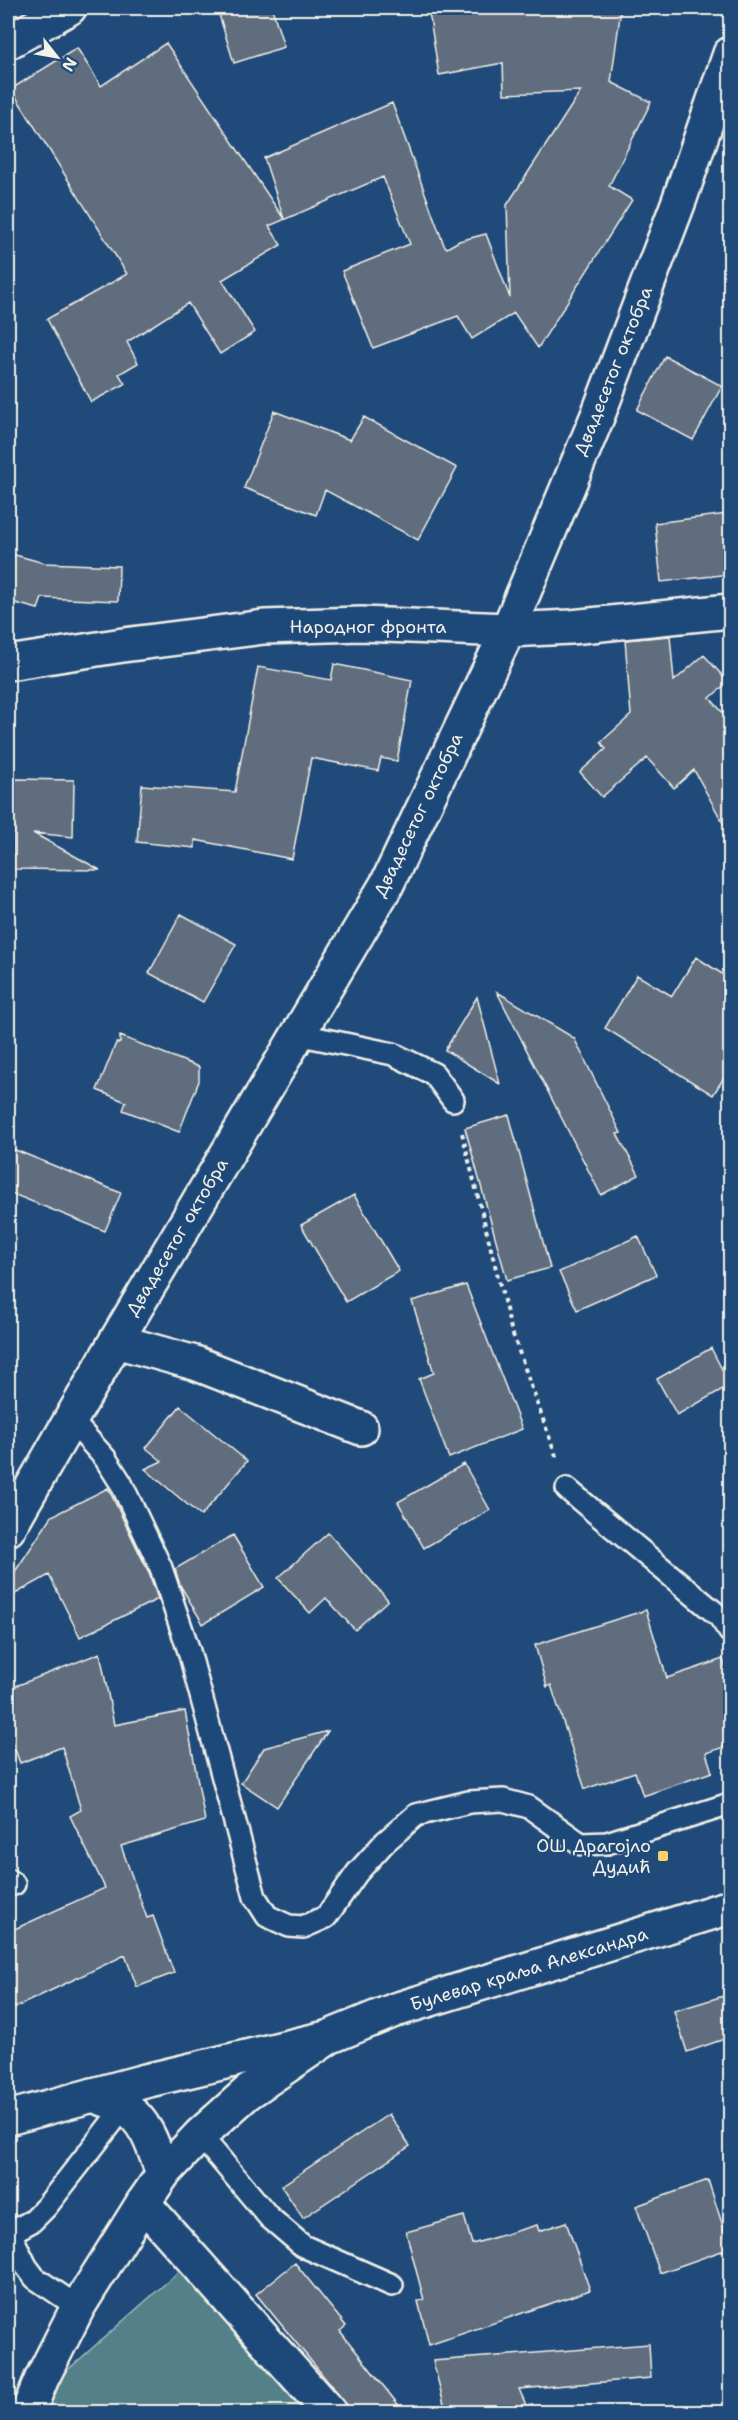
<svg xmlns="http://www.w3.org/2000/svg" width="738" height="2420" font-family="'Shantell Sans',sans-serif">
  <rect width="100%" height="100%" fill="#1f4a7a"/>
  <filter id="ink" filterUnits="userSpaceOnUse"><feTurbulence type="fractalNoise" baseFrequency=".0167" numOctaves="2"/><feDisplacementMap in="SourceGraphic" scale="12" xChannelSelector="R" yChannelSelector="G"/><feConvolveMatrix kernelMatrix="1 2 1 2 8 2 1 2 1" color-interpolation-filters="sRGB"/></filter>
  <g filter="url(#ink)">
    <path fill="#528089" stroke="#a3b8b8" stroke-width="1.5" d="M192,2260l137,152h-309z"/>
    <path fill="#5e6d7e" stroke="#f4f1e8" stroke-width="1.5" d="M217,8h55l12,39 -50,16z
      M456,8h165l-10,74 40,20 -42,84 23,14 -94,148 -24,-35 -42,26 -14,-23 -85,32 -31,-77 68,-27 -27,-67 -114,49 12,19 -59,35 33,52 -35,22 -32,-51 -61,39 11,21 -19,11 6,10 -34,18 -44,-83 80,-45 -116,-185 66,-41 24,38 65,-43 118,176 -20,-61 128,-55 52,142 3,3 12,-7 27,-7 24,64 -3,-93 74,-114 -77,3 -1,-31 -64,12 -10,-63z
      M665,356l57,30 -29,54 -56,-30z
      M274,411l76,29 14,-23 93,51 -39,72 -93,-50 -9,25 -72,-27z
      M727,514l3,30v30l-69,8 -6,-59z
      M8,553l36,10 75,3 -1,35 -76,-3 -4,11 -30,-8z
      M670,636l4,45 30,-26 24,27 -18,16 20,23v115l-36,-66 -20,18 -27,-30 -45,39 -22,-25 26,-23 -5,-7 30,-27 -6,-75z
      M334,664l78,16 -15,81 -16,-3 -3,13 -67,-13 -19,101 -97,-19v8l-58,-6 5,-57 93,7 23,-125 73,13z
      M14,779l60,1 -1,57 -40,-4 67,37 -87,-1z
      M181,914l55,30 -33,58 -54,-29z
      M696,957l34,22v89l-17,27 -108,-67 32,-53 35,21z
      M497,992l77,46 47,95 -4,1 22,41 -38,20z
      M477,997l23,87 -55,-34z
      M120,1036l79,31v14l-20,51 -56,-22 3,-8 -29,-12 19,-47h4z
      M509,1115l41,153 -43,12 -42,-152z
      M8,1147l113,46 -16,38 -97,-39z
      M354,1195l45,76 -53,31 -45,-77z
      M638,1236l18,39 -79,35 -18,-38z
      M466,1285l56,144 -73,29 -30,-79 15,-6 -22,-72z
      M711,1348l19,37 -53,30 -20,-36z
      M180,1406l67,55 -46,55 -56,-47 17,-8 -16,-13z
      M464,1464l26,46 -66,38 -26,-46z
      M108,1488l41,85 9,26 -78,38 -31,-62 -41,23v-16l44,-66z
      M328,1533l60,67 -33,30 -29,-32 -16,15 -32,-35z
      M233,1535l31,52 -61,37 -23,-39 -5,-16z
      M646,1610l21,68 56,-19 7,23v63l-24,8 6,19 -69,24 -8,-24 -50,17 -34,-104 -4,2 -12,-42z
      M100,1653l14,72 71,-14 20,110 -84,25 26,72 6,-2 21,57 -37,14 -12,-32 -117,56v-79l97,-44 -35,-72 11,-6 -19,-63 -42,16 -12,-32v-42z
      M328,1731l-51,76 -36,-24 23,-35z
      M730,1994v43l-43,15 -13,-41z
      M389,2114l21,32 -107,72 -22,-32z
      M708,2180l22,68 -70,25 -24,-67z
      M464,2216l8,28 65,-19 2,6 27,-9 24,68 -161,55 -11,-44 6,-1 -18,-68z
      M295,2263l51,63 -6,5 64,81h-51l-97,-118z
      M649,2344l2,34 -132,11 10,23h-83l-13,-51z"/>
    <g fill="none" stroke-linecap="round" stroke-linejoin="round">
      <g stroke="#f4f1e8" stroke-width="26">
        <path id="service" d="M297,1034l96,20 41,20 19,26
          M70,1419l35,39 16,25 40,85 28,83 66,246 12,19 22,10 14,1 23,-10 31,-44 28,-31 31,-27 53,-13 34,-2 26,7 52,37 26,-1 123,-39
          M567,1489l152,127 11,16
          M8,1880l6,4
          M200,2135l69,82 34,29 89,39
          M10,2233l16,33 9,12 43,29
          M8,2234l24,-13 14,-14 85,-109"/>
      </g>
      <g stroke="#f4f1e8" stroke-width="38">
        <path id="minor" d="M8,42l61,-34
          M8,663l115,-18 141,-18 97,-3 147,6 63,-3 159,-16
          M116,1341l79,22 166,65
          M8,1529l108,-188 271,-457 121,-254 90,-215 81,-214 51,-147
          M143,2203l186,209"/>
      </g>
      <g stroke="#f4f1e8" stroke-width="38">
        <path id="tertiary" d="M8,2118l137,-37 181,-43"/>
      </g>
      <g stroke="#f4f1e8" stroke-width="38">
        <path id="secondary" d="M93,2095c10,4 21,7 30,12 24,13 32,44 40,67
          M28,2412l14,-34 36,-71 65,-104 20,-29 37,-39 47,-42 82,-56 66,-27 335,-103"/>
      </g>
      <path stroke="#f4f1e8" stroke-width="4" stroke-dasharray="4.5 4.5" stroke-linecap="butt" d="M462,1133l49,196 46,130"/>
      <use href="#service" stroke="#1f4a7a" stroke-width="21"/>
      <use href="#minor" stroke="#1f4a7a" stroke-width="33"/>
      <use href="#tertiary" stroke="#1f4a7a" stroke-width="33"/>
      <use href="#secondary" stroke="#1f4a7a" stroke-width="33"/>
    </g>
  </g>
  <rect fill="#ffd166" stroke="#1f4a7a" stroke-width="2" x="657" y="1850" width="12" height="12" rx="3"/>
  <g text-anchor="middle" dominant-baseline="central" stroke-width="4.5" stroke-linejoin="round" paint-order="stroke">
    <g font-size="18" fill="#f4f1e8" stroke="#1f4a7a">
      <text transform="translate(613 371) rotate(-68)">Двадесетог октобра</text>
      <text x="368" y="627">Народног фронта</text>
      <text transform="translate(418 815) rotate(-64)">Двадесетог октобра</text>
      <text transform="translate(177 1237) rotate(-59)">Двадесетог октобра</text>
      <text transform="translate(529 1969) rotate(-17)">Булевар краља Александра</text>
    </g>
    <g font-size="18" fill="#f4f1e8" stroke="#1f4a7a" text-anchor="end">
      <text x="651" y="1846">ОШ Драгојло<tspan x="651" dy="21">Дудић</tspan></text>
    </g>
  </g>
  <rect width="738" height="2420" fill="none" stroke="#1f4a7a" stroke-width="30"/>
  <rect x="15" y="15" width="708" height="2390" fill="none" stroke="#f4f1e8" stroke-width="2" filter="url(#ink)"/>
  <g transform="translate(57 57) rotate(121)" stroke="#1f4a7a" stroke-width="4.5" paint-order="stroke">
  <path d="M0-4.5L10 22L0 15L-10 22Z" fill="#f4f1e8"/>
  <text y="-9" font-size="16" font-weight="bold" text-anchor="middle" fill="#f4f1e8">N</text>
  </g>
</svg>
